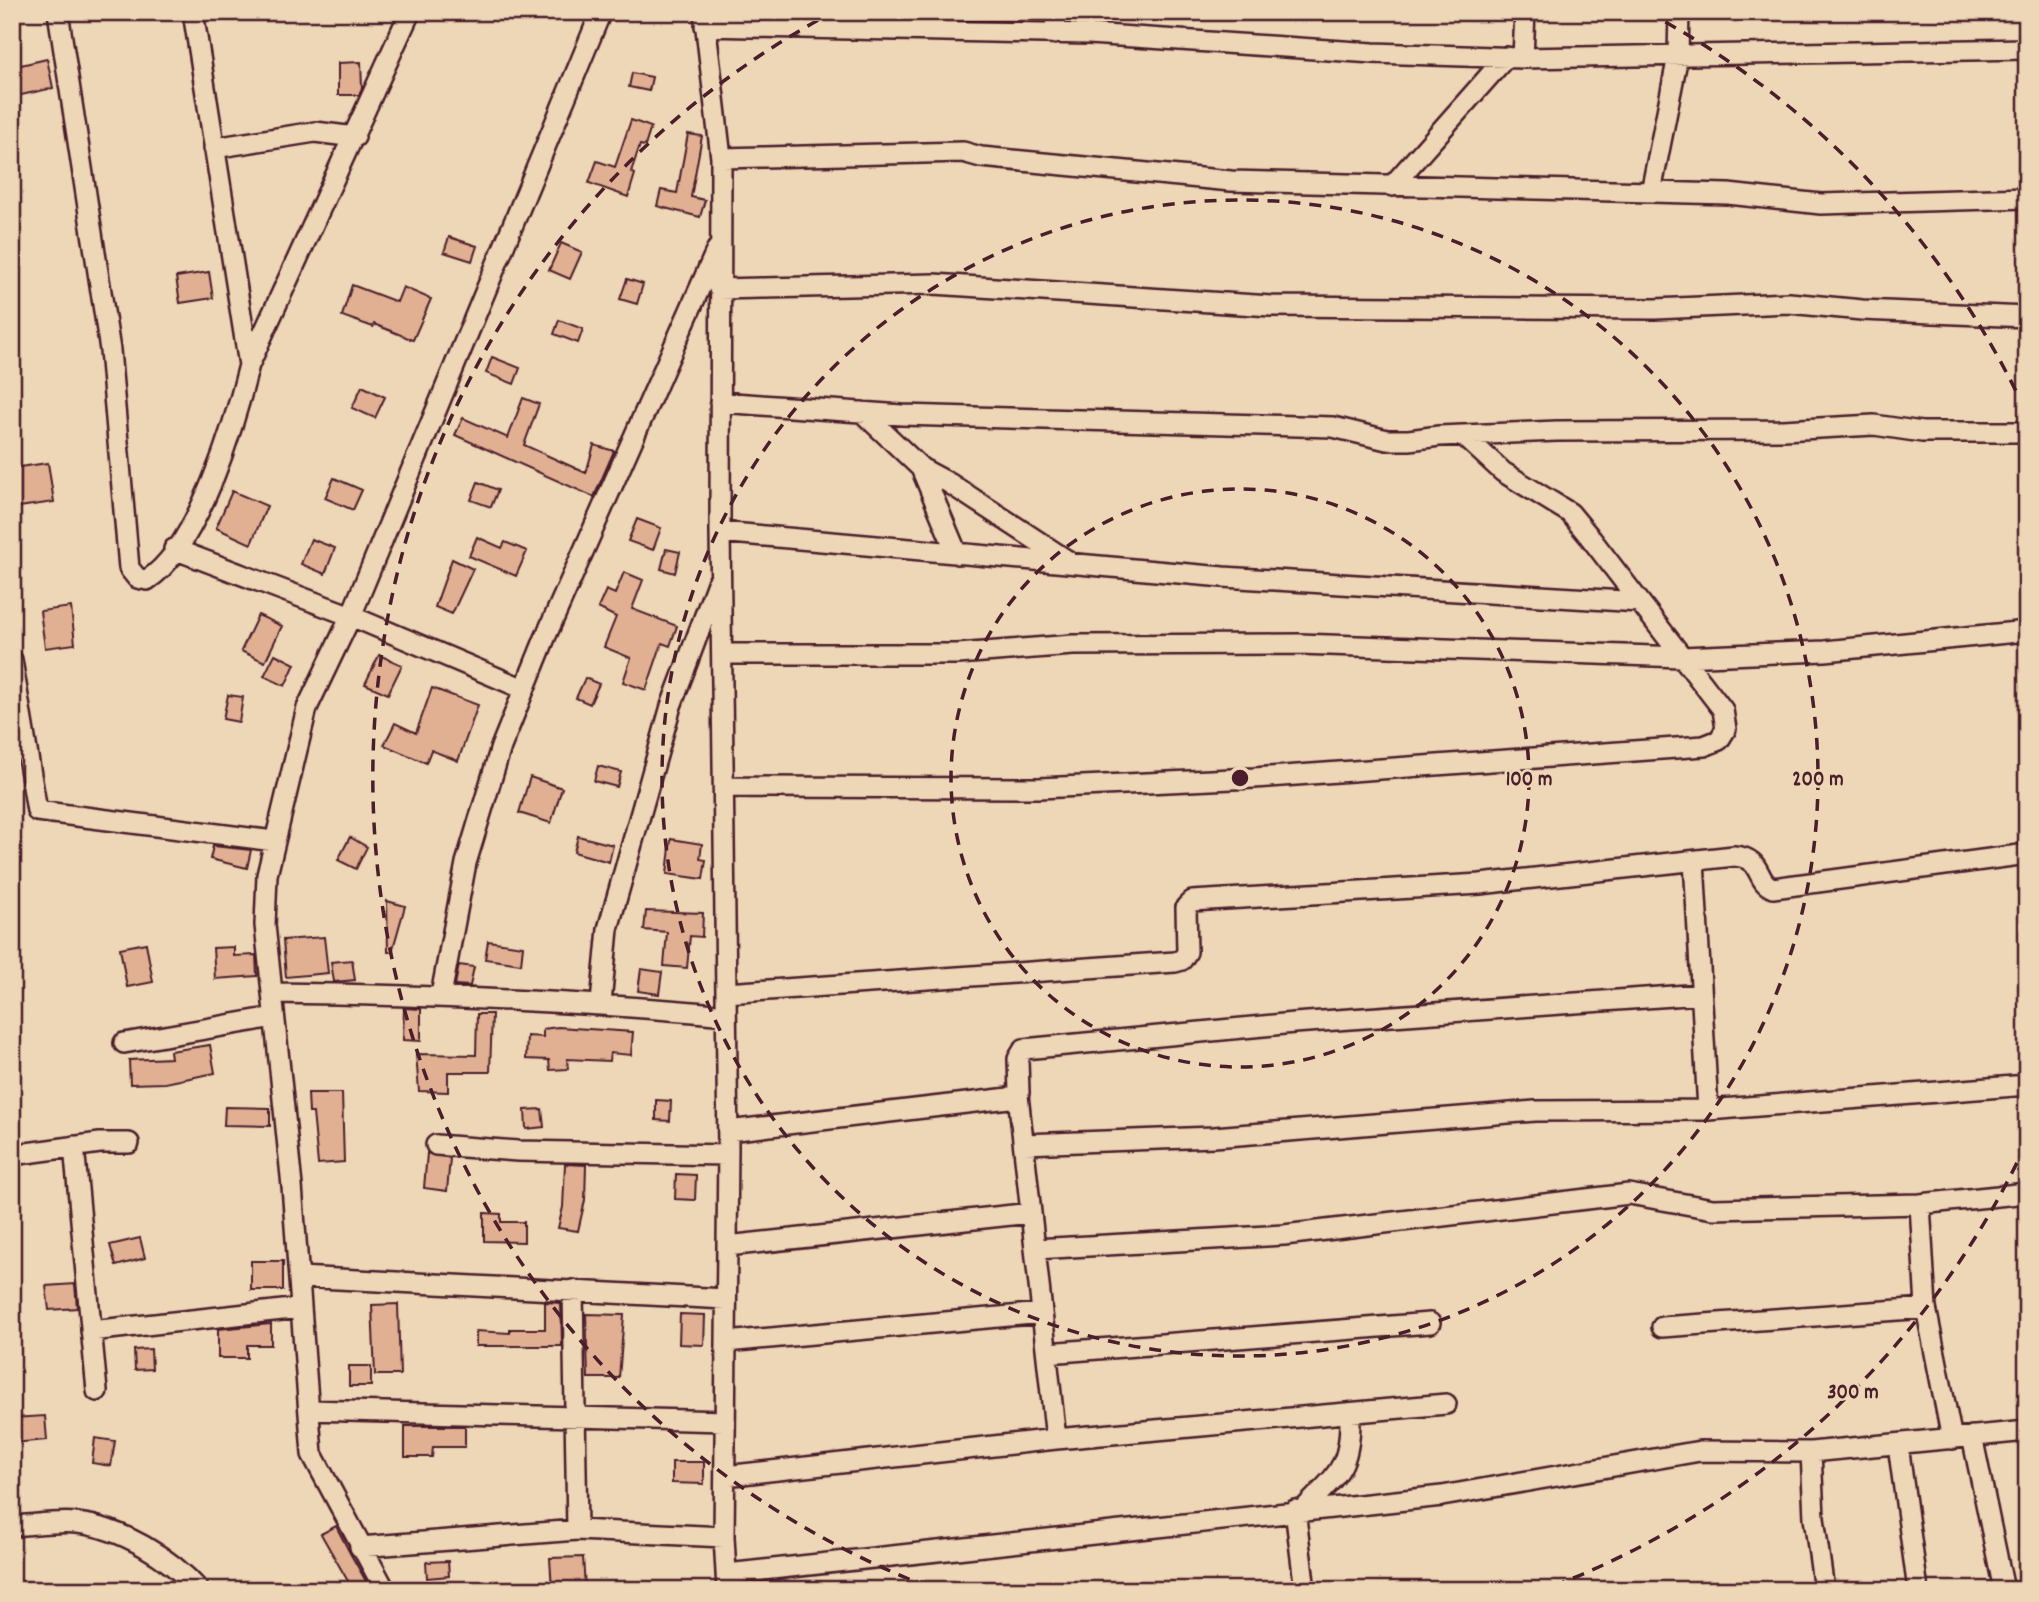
<svg xmlns="http://www.w3.org/2000/svg" width="2039" height="1602" font-family="Dekko,sans-serif">
  <rect width="100%" height="100%" fill="#edd7b6"/>
  <filter id="ink" filterUnits="userSpaceOnUse"><feTurbulence type="fractalNoise" baseFrequency=".0143" numOctaves="2"/><feDisplacementMap in="SourceGraphic" scale="14" xChannelSelector="R" yChannelSelector="G"/><feConvolveMatrix kernelMatrix="1 2 1 2 8 2 1 2 1" color-interpolation-filters="sRGB"/></filter>
  <g filter="url(#ink)">
    <path fill="#e1b093" stroke="#4a1f2b" stroke-width="2" d="M47,59l6,29 -41,9v-30z
      M361,62l1,26 -3,7h-21v-32z
      M632,73l20,4 -3,14 -20,-4z
      M631,120l20,7 -6,19 -5,-1 -9,27 4,2 -7,23 -39,-14 8,-22 18,6z
      M688,134l14,2 -11,61 14,3 -5,17 -43,-11 4,-16 16,3z
      M449,237l28,9 -5,15 -28,-9z
      M561,243l21,9 -12,27 -21,-9z
      M209,272l4,26 -33,5 -4,-26z
      M627,279l16,5 -6,20 -17,-5z
      M352,285l45,17 6,-15 28,12 -18,41 -39,-16 -1,3 -31,-11z
      M559,320l24,9 -5,14 -24,-9z
      M492,357l28,11 -6,16 -28,-11z
      M362,386l23,11 -10,21 -23,-10z
      M523,398l16,6 -15,41 62,28 8,-28 20,6 -20,46 -139,-62 8,-17 45,20z
      M48,463l6,39 -42,6v-40z
      M334,478l28,12 -9,20 -28,-12z
      M478,482l20,8 -7,17 -20,-7z
      M232,491l35,15 -16,38 -35,-16z
      M637,519l24,9 -8,22 -25,-9z
      M477,537l25,11 3,-6 22,9 -11,25 -47,-20z
      M311,539l24,9 -10,26 -24,-10z
      M666,549l14,3 -5,21 -14,-4z
      M452,559l21,10 -21,45 -17,-7z
      M624,572l19,8 -11,29 45,17 -7,20 -8,-3 -16,47 -23,-8 8,-24 -27,-11 12,-30 -18,-9 8,-18 9,4z
      M71,607l4,37 -30,4 -5,-37z
      M258,615l24,11 -17,36 -24,-11z
      M275,654l20,10 -10,22 -21,-10z
      M379,655l23,10 -14,29 -23,-10z
      M585,678l14,6 -9,20 -14,-6z
      M432,688l46,17 -20,56 -27,-11 -5,13 -42,-18 11,-22 21,10z
      M228,695l15,2 -4,25 -16,-3z
      M598,766l23,6 -4,15 -23,-6z
      M530,777l32,11 -11,35 -32,-10z
      M578,836l35,9 -4,17 -35,-10z
      M350,837l17,10 -11,22 -18,-9z
      M671,839l31,5 -2,15 6,1 -3,19 -36,-5z
      M213,846l38,4 -4,18 -37,-9z
      M387,901l18,5 -13,46h-4z
      M646,911l57,2 -1,24 -12,-1 -3,32 -23,-2 3,-34 -23,-2z
      M324,937l4,36 -42,4 -3,-37z
      M488,941l35,5 -2,18 -36,-5z
      M146,943l7,39 -26,5 -7,-39z
      M234,947v9l22,-1 1,21 -42,3 -2,-31z
      M352,960l3,20 -21,2 -3,-20z
      M459,965l15,2 -4,19 -15,-1z
      M641,969l21,3 -3,22 -21,-3z
      M404,1008l17,1v32l-18,-1z
      M477,1014h15l-2,58h-42v20l-29,-1 -3,-37 60,1z
      M558,1027l75,5 -2,23 -21,-2 -1,8 -42,-2 1,10 -18,1 -1,-10 -23,-1 1,-23 16,1v-8z
      M210,1045l5,28 -50,10 -35,1 -1,-24 42,-2 -1,-7z
      M308,1093h34l2,69 -26,2 -5,-51h-4z
      M656,1100l15,1 -1,20 -14,-1z
      M225,1107l45,1v18l-46,-1z
      M542,1109l2,18 -18,2 -1,-19z
      M427,1153l23,5 -3,33 -23,-3z
      M565,1164l21,1 -1,35 -7,31 -20,-3 5,-21z
      M676,1174l20,1 -1,25 -20,-1z
      M484,1213l17,1v8h23v20l-40,-1z
      M140,1238l5,20 -29,8 -6,-21z
      M251,1261h32v29h-32z
      M75,1284l2,24 -28,2 -3,-24z
      M545,1302l16,1 1,43h-86v-15l34,2v-4h35z
      M398,1304l2,71h-25l-3,-70z
      M586,1314l38,1 -5,63h-31z
      M680,1314l25,1 -1,30 -25,-1z
      M271,1324v21h-24v13h-29v-29z
      M151,1349l1,20 -17,1 -1,-20z
      M349,1366h22v20h-22z
      M45,1416l2,24 -35,3v-25z
      M405,1426h60v21h-32l-1,10h-27z
      M95,1438l20,3 -4,25 -19,-3z
      M672,1462h32v22l-32,-1z
      M336,1526l14,27 21,37h-18l-32,-56z
      M583,1557l2,31 -33,2 -2,-32z
      M448,1561l1,15 -22,2 -1,-16z"/>
    <g fill="none" stroke-linecap="round" stroke-linejoin="round">
      <g stroke="#4a1f2b" stroke-width="24">
        <path id="minor" d="M58,12l52,338 19,218 8,10 10,2c51,-32 88,-158 102,-215l161,-353
          M193,12l56,353
          M704,12l17,146 -1,374 8,616 -4,389 3,53
          M705,26l384,8 284,19 150,5 504,-9
          M1055,34l1,-22
          M1523,58l2,-46
          M214,148l101,-16 40,5
          M721,158l242,-6 18,5 250,24 497,13 93,10 206,-6
          M1392,186l114,-129
          M1651,192l27,-136 1,-44
          M719,289l215,-5 337,22 384,3 134,-6 73,7 165,7
          M720,402l182,13 431,12 54,13h22l30,-4 118,-5 226,-1 91,-5 48,7h105
          M862,412l59,56 28,15 119,78
          M921,468l36,86
          M720,532l503,45 417,25
          M174,549l177,67 173,73
          M722,654h236l115,-9 226,-1 383,13 143,-6 202,-20
          M12,660l25,151 237,30
          M724,787l315,1 215,-10 450,-32 15,-6 7,-11 -3,-19 -134,-174 -19,-23 -67,-41 -39,-36
          M1694,861l14,249
          M272,993c152,2 303,8 454,22
          M726,993l449,-31 7,-2 5,-8 -1,-45 6,-6 288,-17 254,-28c30,2 20,25 39,32l254,-34
          M441,995l25,-132 35,-116 44,-109 172,-389
          M601,1003l7,-74 63,-223 46,-123
          M124,1043l150,-26
          M1018,1095l38,344
          M728,1131l281,-33 10,-5 -1,-34 6,-10 270,-26 407,-29
          M1024,1144l190,-7 321,-26 173,-1 319,-25
          M436,1145l82,6 208,4
          M74,1146l23,245
          M12,1155l88,-12h29
          M1920,1204l6,104 26,131
          M727,1246l304,-33
          M1035,1249l249,-14 345,-41 84,15 207,-5 107,-11
          M299,1277l427,22
          M573,1290l4,240
          M1662,1327l264,-19
          M91,1331l210,-23
          M726,1342l316,-29
          M1047,1353l383,-30
          M309,1410l416,11
          M1972,1436l32,154
          M1898,1445l20,145
          M1811,1452l3,66 10,72
          M725,1476l331,-37 390,-35
          M1295,1510l10,80
          M1303,1510c36,-38 48,-42 47,-97
          M12,1526c21,-1 45,-5 65,-3 45,5 92,34 122,67
          M360,1547l217,-17 147,7
          M727,1574l715,-78 258,-45 111,1 216,-21
          M385,1590l-73,-136 -20,-268 -27,-261 2,-50 40,-167 44,-92 250,-604"/>
      </g>
      <use href="#minor" stroke="#edd7b6" stroke-width="19"/>
    </g>
  </g>
  <g fill="none" stroke="#4a1f2b" stroke-width="3.5" stroke-dasharray="12 9">
    <circle cx="1240" cy="778" r="289"/>
    <circle cx="1240" cy="778" r="578"/>
    <path d="M2026 1144A867 867 0 0 1 1551 1587M929 1587A867 867 0 0 1 833 12M1647 12A867 867 0 0 1 2026 412"/>
  </g>
  <circle cx="1240" cy="778" r="10" fill="#4a1f2b" stroke="#edd7b6" stroke-width="3.5"/>
  <g font-size="21" text-anchor="middle" font-weight="bold" fill="#4a1f2b" stroke="#edd7b6" stroke-width="5" stroke-linejoin="round" paint-order="stroke">
    <text x="1529" y="785">100 m</text>
    <text x="1818" y="785">200 m</text>
    <text x="1853" y="1398">300 m</text>
  </g>
  <rect width="2039" height="1602" fill="none" stroke="#edd7b6" stroke-width="42"/>
  <rect x="21" y="21" width="1997" height="1560" fill="none" stroke="#4a1f2b" stroke-width="2.5" filter="url(#ink)"/>
</svg>
